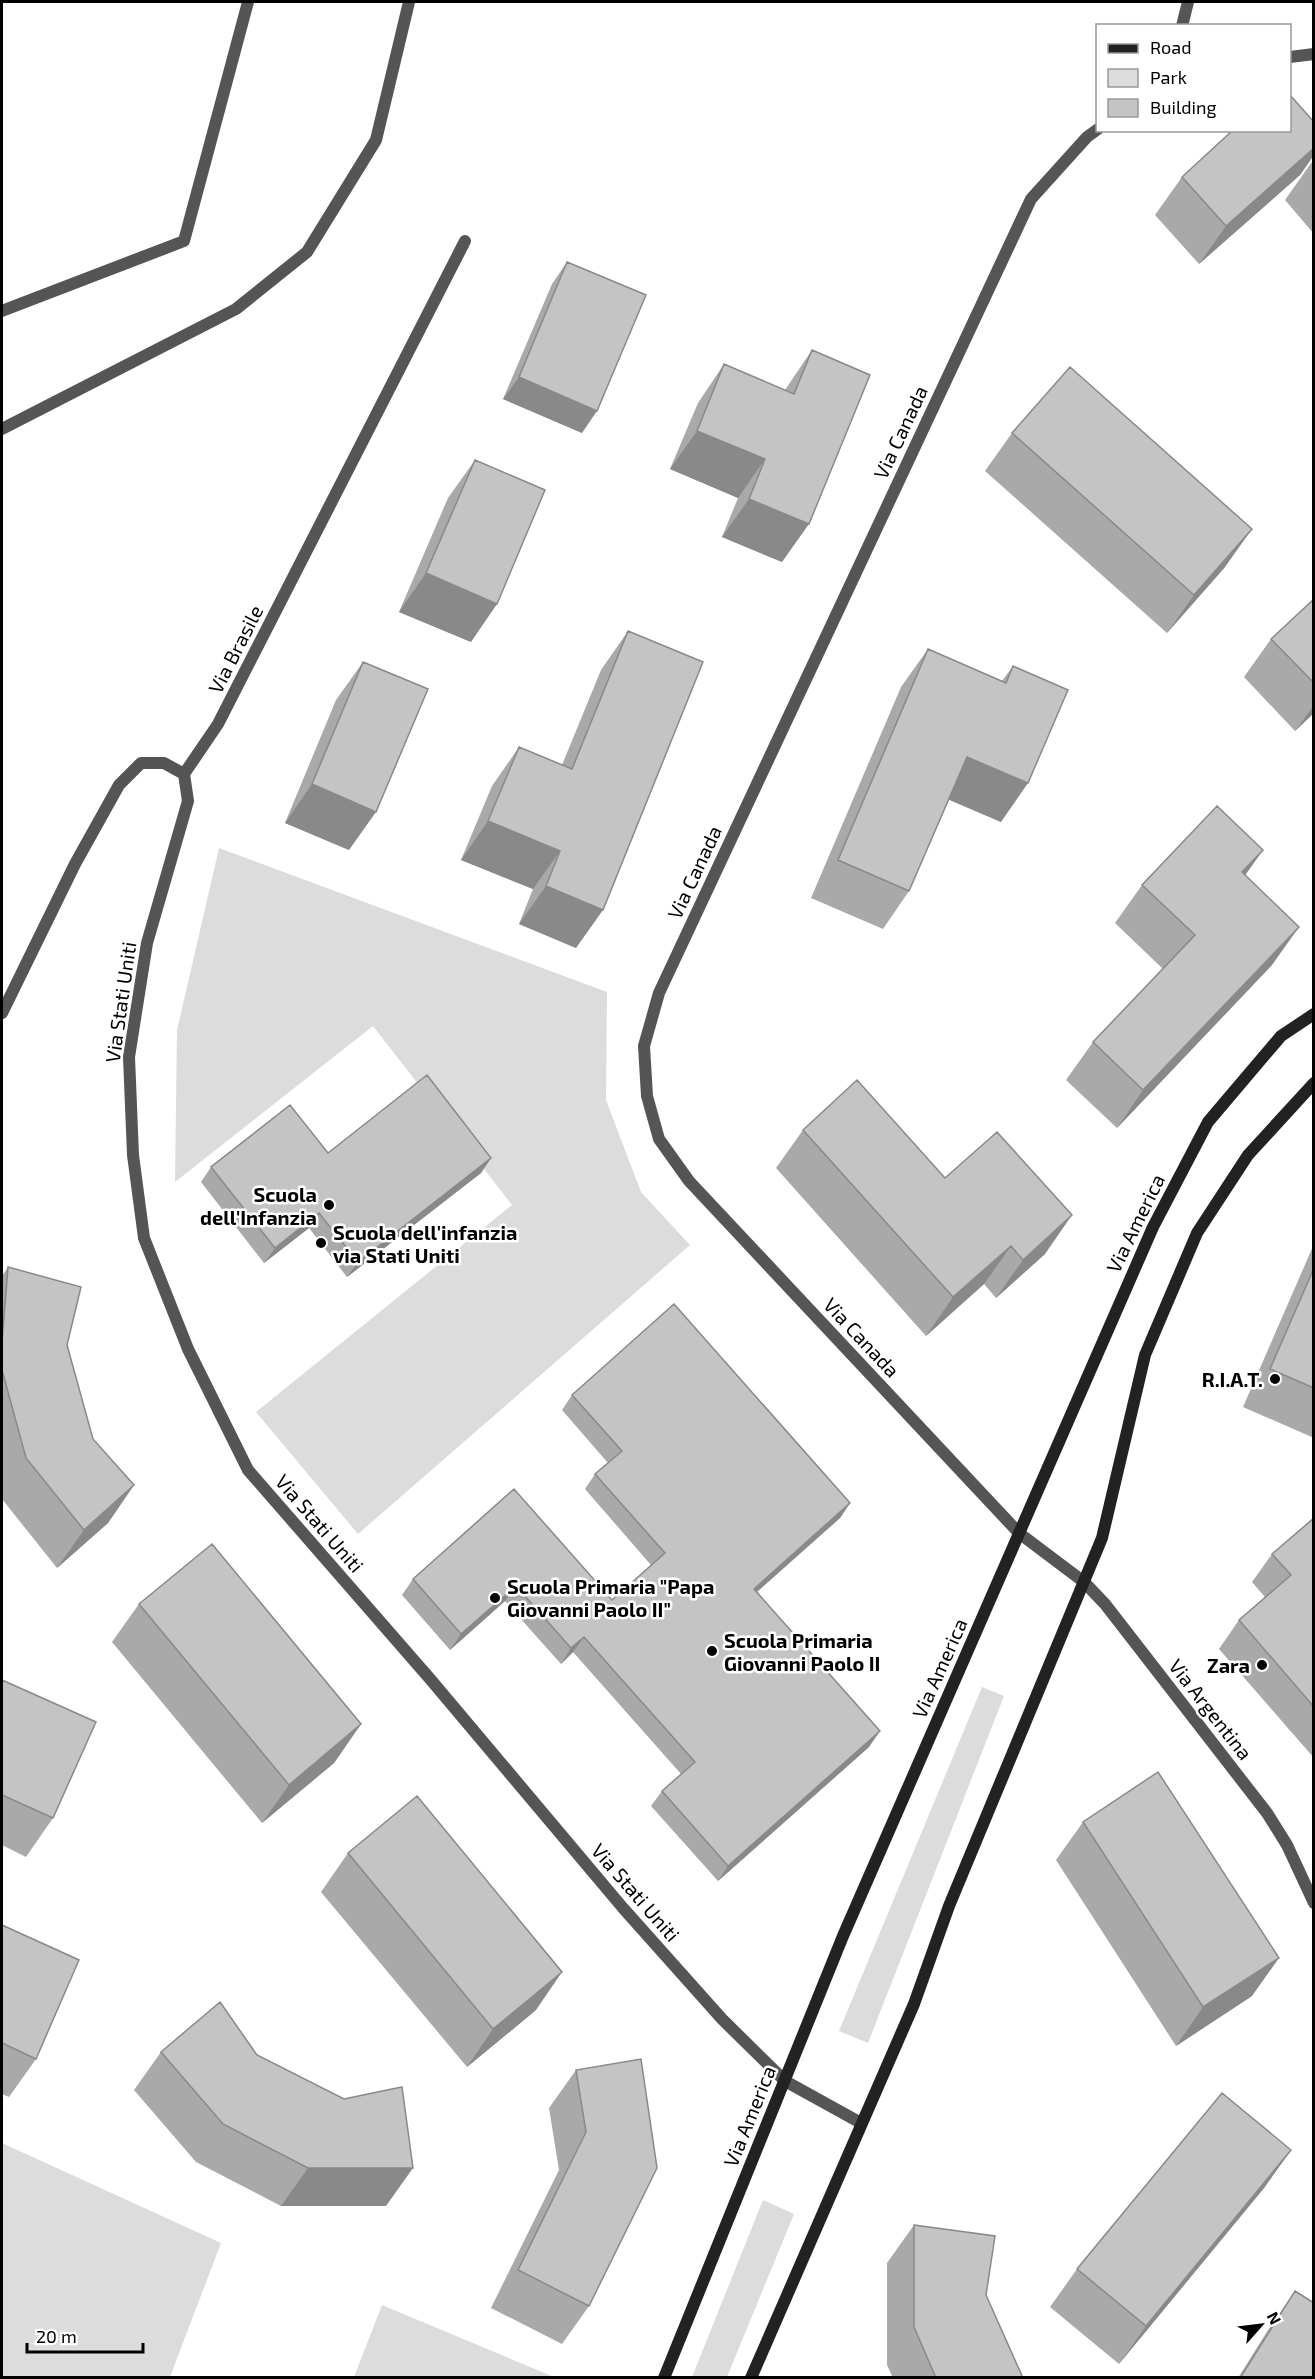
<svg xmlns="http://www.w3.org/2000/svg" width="1315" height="2379" font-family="'Exo 2',sans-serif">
  <rect width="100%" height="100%" fill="#fff"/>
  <path fill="#dcdcdc" d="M219,848l388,144 -1,108 35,92 49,53 -332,289 -102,-122 256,-207 -139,-179 -198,156 2,-152z
    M982,1687l22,9 -136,347 -29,-12z
    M2,2143l219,100 -51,134h-168z
    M763,2200l31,14 -67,163h-35z
    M382,2305l172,72h-200z"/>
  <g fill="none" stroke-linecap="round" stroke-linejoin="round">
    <path stroke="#555" stroke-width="12" d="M1182,26l6,-24
      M2,311l182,-70 64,-239
      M2,429l234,-120 71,-57 69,-112 33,-138"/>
    <path stroke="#555" stroke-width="12" d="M1290,57l24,-3
      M1098,129l-11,8 -56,62 -372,794 -15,53 3,50 12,43 30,42 330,352 65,49 21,22 162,209 20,32 27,58
      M184,774l4,27 -41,142 -18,114 4,98 11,83 44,111 60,121 183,210 192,228 99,111 63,62 76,42
      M184,774l34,-50 247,-483
      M2,1013l73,-149 44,-79 22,-22h23l20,11"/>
    <path stroke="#222" stroke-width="12" d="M664,2378l179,-442 310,-709 55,-105 73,-86 33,-22
      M751,2378l163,-374 35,-98 153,-368 43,-183 52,-122 51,-78 66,-72"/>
  </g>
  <path fill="#a9a9a9" d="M1314,122v33l-14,20 -101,89 -44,-49 27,-38z
    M1314,159v75l-29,-34z
    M567,262l15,171 -79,-34 49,-115z
    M812,350l-30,212 -60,-25 16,-39 -68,-29 28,-66 26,-39 61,26z
    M1012,433l213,134 -58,66 -182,-162z
    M475,460l-4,182 -72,-30 49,-114z
    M1314,599v114l-19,18 -51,-54 27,-38z
    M628,631l-52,317 -57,-24 14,-35 -72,-29 31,-74 27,-39 43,18 39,-95z
    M928,649l74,32 11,-15 -12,156 -52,-23 -40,92 -26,38 -72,-31 90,-211z
    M363,662l-14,188 -64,-27 51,-123z
    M1263,850l-18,25 27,90 -155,163 -51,-48 27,-38 70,-73 -48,-46 27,-38z
    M803,1130l142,48 100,76 -49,44 -12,-14 -58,52 -150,-168z
    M328,1153l163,5 -10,15 -134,104 -38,-49 -45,35 -63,-81 10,-15z
    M1314,1244v194l-71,-31z
    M8,1267l59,78 26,94 41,46 -26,38 -51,45 -55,-69v-223z
    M572,1395l278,108 -10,15 -83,74 112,155 -151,134 -67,-75 11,-15 19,-17 -108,-122 -12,12 -56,-63 -55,49 -48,-55 11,-16 101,-90 98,111 39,-35 -66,-76 10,-15 13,-11 -46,-53z
    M1314,1518v240l-95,-109 20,-29 26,-23 -13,-15 20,-28z
    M139,1604l222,120 -27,39 -72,60 -150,-181z
    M2,1680l51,138 -27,39 -24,-12z
    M1083,1822l169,174 -76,50 -120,-186z
    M348,1853l188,157 -69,57 -146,-175z
    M2,1925l34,134 -27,38 -7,-3z
    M161,2052l96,3 129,151h-105l-85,-44 -62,-72z
    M641,2059l-52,247 -27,38 -71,-36 68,-138 -10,-62 27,-38z
    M1291,2150l-27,38 -145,176 -69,-57 27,-38z
    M914,2225l72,70 37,83h-130l-6,-13v-102z
    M1295,2291l19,87h-76l30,-48z"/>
  <path fill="#898989" d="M1314,148v7l-14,20 -101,89 27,-38z
    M519,377l78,34 -15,22 -79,-34z
    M697,431l68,28 -27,39 -68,-29z
    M749,499l60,25 -27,38 -60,-25z
    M1252,529l-27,38 -58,66 27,-38z
    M426,573l71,31 -26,38 -72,-30z
    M1314,705v8l-19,18z
    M967,757l61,26 -27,39 -61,-26z
    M312,784l64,28 -27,38 -64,-27z
    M488,821l72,30 -27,38 -72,-29z
    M1263,850l-27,38 6,-16z
    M546,886l57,24 -27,38 -57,-24z
    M1299,927l-27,38 -155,163 26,-38z
    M491,1158l-10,15 -134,104 11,-15z
    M319,1213l-10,15 -45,35 11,-15z
    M1072,1215l-27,39 -49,44 27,-38z
    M1011,1246l-27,38 -58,52 27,-39z
    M134,1485l-26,38 -51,45 27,-38z
    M850,1503l-10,15 -97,86 11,-15z
    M516,1586l-11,15 -55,49 11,-16z
    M584,1637l-11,15 -12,12 10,-16z
    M361,1724l-27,39 -72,60 27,-38z
    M880,1731l-11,16 -151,134 10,-15z
    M1279,1958l-27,38 -76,50 27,-39z
    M562,1972l-26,38 -69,57 26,-38z
    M1291,2150l-27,38 -145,176 27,-38z
    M308,2168h105l-27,38h-105z"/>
  <path fill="#c4c4c4" stroke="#898989" stroke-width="1.5" d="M1290,95l24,27v26l-88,78 -44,-49 51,-47h57z
    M567,262l79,33 -49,116 -78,-34z
    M812,350l58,25 -61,149 -60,-25 16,-40 -68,-28 27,-67 70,30z
    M1070,367l182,162 -58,66 -182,-162z
    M475,460l70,30 -48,114 -71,-31z
    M1314,599v84l-43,-44z
    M628,631l75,31 -100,248 -57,-24 14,-35 -72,-30 31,-74 53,22z
    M928,649l78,34 7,-17 55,24 -40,93 -61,-26 -58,134 -71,-31z
    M363,662l65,27 -52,123 -64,-28z
    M1217,806l46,44 -21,22 57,55 -156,163 -50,-48 102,-107 -53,-50z
    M427,1075l64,83 -133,104 -39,-49 -44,35 -64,-81 79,-62 38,48z
    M857,1080l88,98 52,-46 75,83 -49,45 -12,-14 -58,51 -150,-167z
    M8,1267l73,20 -14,58 26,94 41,46 -50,45 -58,-72 -24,-88v-28z
    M1314,1268v120l-44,-19z
    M674,1304l176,199 -96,86 126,142 -152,135 -66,-75 33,-29 -111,-125 -13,11 -55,-62 -55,48 -48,-55 101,-90 98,111 53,-47 -70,-79 27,-23 -50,-56z
    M1314,1518v189l-75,-87 52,-45 -19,-21z
    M212,1544l149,180 -72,61 -150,-181z
    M2,1680l94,42 -43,96 -51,-23z
    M1158,1772l121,186 -76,49 -120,-185z
    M417,1796l145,176 -69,57 -145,-176z
    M2,1925l77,35 -43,99 -34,-16z
    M220,2002l37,53 87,44 58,-12 11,81h-105l-85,-44 -62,-72z
    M641,2059l16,109 -68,138 -71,-36 68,-138 -10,-62z
    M1222,2093l69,57 -145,176 -69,-57z
    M914,2225l81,11 -9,59 37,83h-87l-22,-51z
    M1295,2291l19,12v75h-74z"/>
  <g fill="#000" stroke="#fff" stroke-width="2">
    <circle cx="329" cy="1205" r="6"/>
    <circle cx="321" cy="1243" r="6"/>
    <circle cx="1275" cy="1379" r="6"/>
    <circle cx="495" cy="1598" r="6"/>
    <circle cx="712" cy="1651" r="6"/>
    <circle cx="1262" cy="1665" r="6"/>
  </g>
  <g text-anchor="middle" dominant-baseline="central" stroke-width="5" stroke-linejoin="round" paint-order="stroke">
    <g font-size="20" fill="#000" stroke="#fff">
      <text transform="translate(900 432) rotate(-65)">Via Canada</text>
      <text transform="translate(235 649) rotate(-63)">Via Brasile</text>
      <text transform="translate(694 872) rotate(-65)">Via Canada</text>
      <text transform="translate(120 1002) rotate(-82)">Via Stati Uniti</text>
      <text transform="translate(1135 1223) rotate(-64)">Via America</text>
      <text transform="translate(862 1337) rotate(47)">Via Canada</text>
      <text transform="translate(320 1523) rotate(49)">Via Stati Uniti</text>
      <text transform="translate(939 1668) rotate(-66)">Via America</text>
      <text transform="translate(1211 1709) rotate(52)">Via Argentina</text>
      <text transform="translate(636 1892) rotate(49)">Via Stati Uniti</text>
      <text transform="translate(749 2116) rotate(-68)">Via America</text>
    </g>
    <g font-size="20" font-weight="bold" fill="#000" stroke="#fff" text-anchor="end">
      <text x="317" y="1194">Scuola<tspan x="317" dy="23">dell'Infanzia</tspan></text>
      <text x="333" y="1232" text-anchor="start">Scuola dell'infanzia<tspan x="333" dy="23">via Stati Uniti</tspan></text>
      <text x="1263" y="1379">R.I.A.T.</text>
      <text x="507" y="1586" text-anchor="start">Scuola Primaria "Papa<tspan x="507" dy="23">Giovanni Paolo II"</tspan></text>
      <text x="724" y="1640" text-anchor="start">Scuola Primaria<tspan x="724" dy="23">Giovanni Paolo II</tspan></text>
      <text x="1250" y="1665">Zara</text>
    </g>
  </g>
  <rect width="1315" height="2379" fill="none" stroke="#000000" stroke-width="6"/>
  <rect x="1096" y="24" width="195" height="108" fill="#ffffff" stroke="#999999" stroke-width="1.5"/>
  <rect x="1108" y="44" width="30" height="9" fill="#222222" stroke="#999999" stroke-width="1.5"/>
  <text x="1150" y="54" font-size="18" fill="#000000">Road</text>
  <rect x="1108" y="69" width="30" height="18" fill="#dcdcdc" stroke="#999999" stroke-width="1.5"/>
  <text x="1150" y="84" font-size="18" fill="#000000">Park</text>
  <rect x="1108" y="99" width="30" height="18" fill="#c4c4c4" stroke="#999999" stroke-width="1.5"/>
  <text x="1150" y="114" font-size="18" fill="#000000">Building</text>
  <g transform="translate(1261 2325) rotate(62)" stroke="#ffffff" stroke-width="4.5" paint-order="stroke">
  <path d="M0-4.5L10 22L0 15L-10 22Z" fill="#000000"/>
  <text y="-9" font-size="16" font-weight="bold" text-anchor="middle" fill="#000000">N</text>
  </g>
  <path d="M27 2343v9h116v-9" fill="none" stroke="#000000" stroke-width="3"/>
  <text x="36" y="2343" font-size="18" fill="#000000" stroke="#ffffff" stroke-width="4.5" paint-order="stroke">20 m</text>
</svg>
